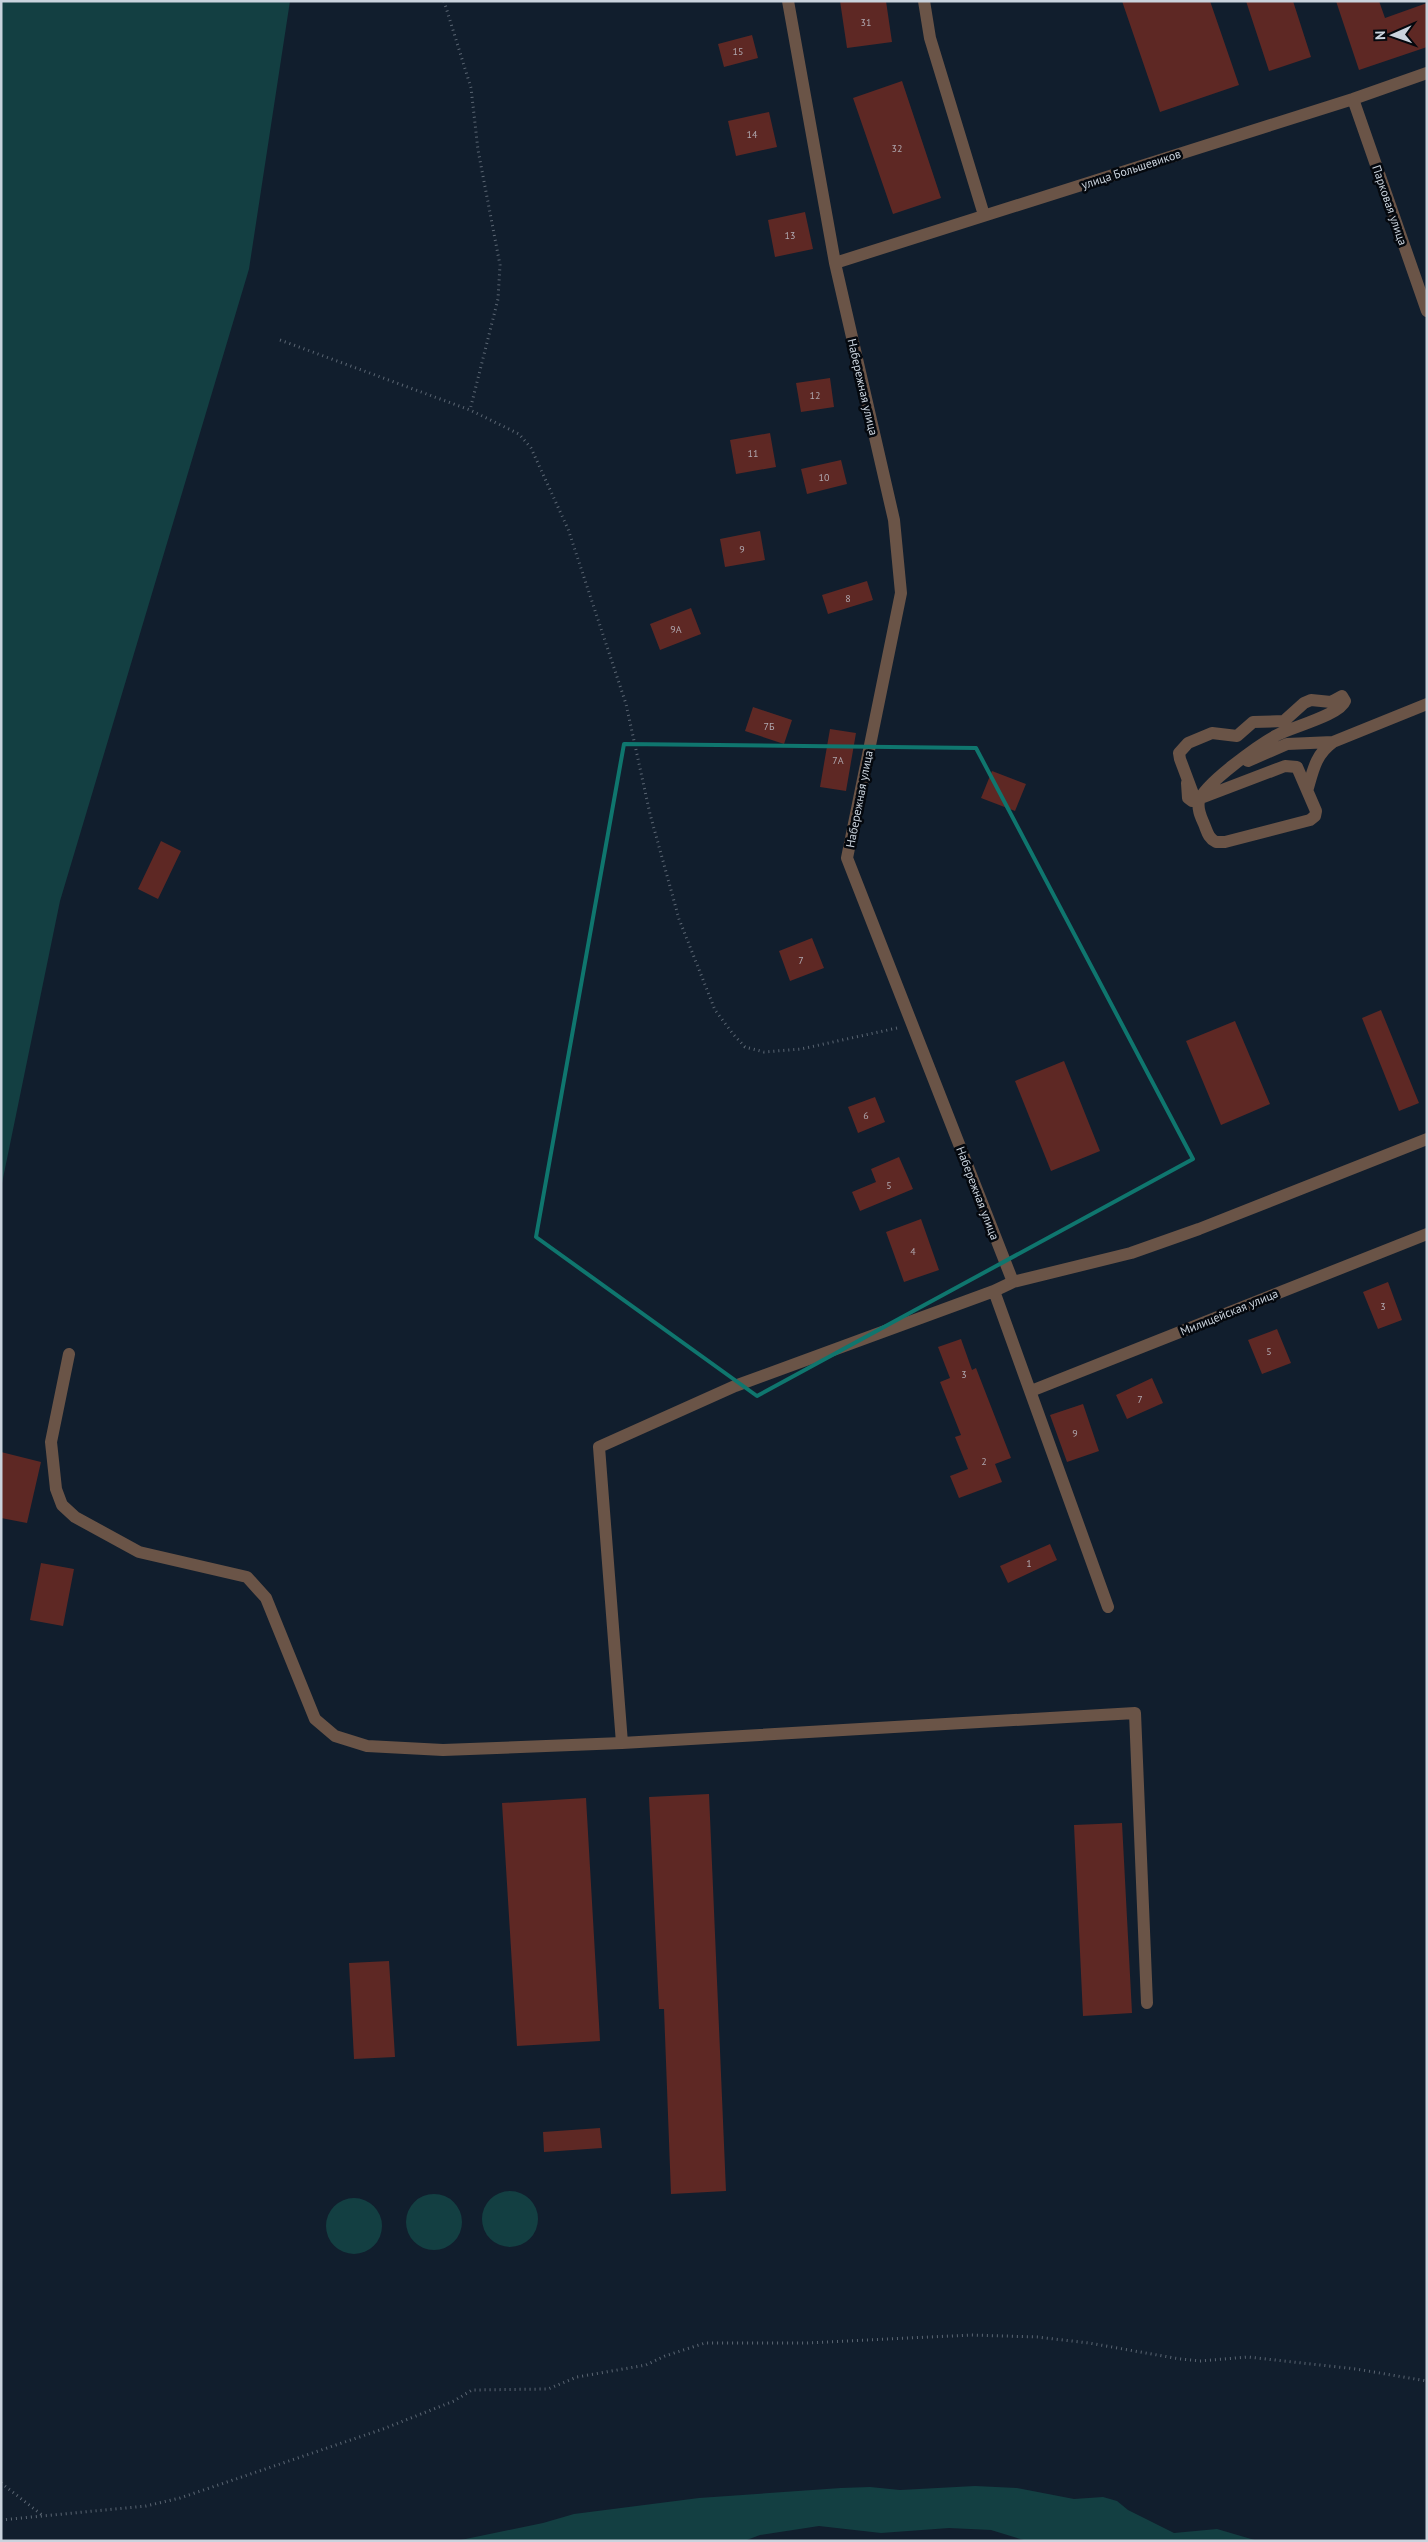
<svg xmlns="http://www.w3.org/2000/svg" width="1428" height="2542" font-family="'PT Sans',sans-serif">
  <rect width="100%" height="100%" fill="#111e2d"/>
  <path fill="#133f42" d="M1,1h289l-41,268 -189,632 -59,287z
    M482 2219a28 28 0 1 1 56 0a28 28 0 1 1-56 0Z
    M406 2222a28 28 0 1 1 56 0a28 28 0 1 1-56 0Z
    M326 2226a28 28 0 1 1 56 0a28 28 0 1 1-56 0Z
    M975,2486l42,2 57,11 29,-2 14,4 11,9 46,23 43,-4 41,12h-231l-36,-11 -42,-2 -68,5 -62,-7 -59,9 -16,6h-288l87,-18 31,-9 125,-16 142,-10 29,-1 30,3z"/>
  <path fill="#5e2824" d="M840,1h46l6,41 -45,6z
    M1122,1h88l29,84 -79,27z
    M1246,1h47l18,56 -42,14z
    M1336,1h43l6,17 42,-15v44l-68,23z
    M752,35l6,23 -34,9 -6,-23z
    M902,81l39,117 -48,16 -40,-116z
    M769,112l8,35 -41,9 -8,-35z
    M805,212l8,37 -38,8 -7,-37z
    M830,378l4,29 -33,5 -5,-29z
    M770,433l6,34 -40,7 -6,-34z
    M841,460l6,24 -40,10 -6,-25z
    M760,531l5,29 -40,7 -5,-28z
    M867,581l6,19 -45,14 -6,-19z
    M691,608l10,26 -41,16 -10,-26z
    M753,707l39,13 -8,24 -39,-13z
    M830,729l26,4 -10,58 -26,-4z
    M992,771l34,13 -11,27 -34,-13z
    M161,841l20,10 -23,48 -20,-10z
    M812,938l12,30 -34,13 -11,-30z
    M1381,1010l38,93 -20,8 -37,-93z
    M1235,1021l35,83 -49,21 -35,-84z
    M1064,1061l36,90 -49,20 -36,-90z
    M875,1097l10,25 -27,11 -10,-26z
    M899,1157l14,32 -53,22 -8,-19 24,-10 -5,-13z
    M921,1219l18,51 -35,12 -18,-50z
    M1388,1282l14,38 -24,9 -15,-37z
    M1277,1329l14,34 -29,11 -14,-34z
    M961,1339l11,31 4,-2 35,90 -16,6 7,18 -43,16 -9,-22 18,-7 -13,-32 6,-2 -21,-53 10,-4 -12,-31z
    M1152,1378l11,25 -36,16 -11,-24z
    M1083,1404l16,47 -32,11 -17,-47z
    M1,1452l40,10 -14,61 -26,-5z
    M1050,1544l7,16 -49,23 -8,-17z
    M41,1563l33,6 -11,57 -33,-6z
    M709,1794l17,397 -55,3 -7,-185h-5l-10,-212z
    M586,1798l14,243 -83,5 -15,-243z
    M1122,1823l10,190 -49,3 -9,-191z
    M389,1961l6,96 -41,2 -5,-96z
    M600,2128l2,20 -58,4 -1,-20z"/>
  <g fill="none" stroke-linecap="round" stroke-linejoin="round">
    <path stroke="#5b6673" stroke-width="3" stroke-dasharray="1 4" stroke-linecap="butt" d="M444,1l27,87 7,62 22,115 -2,34 -28,111
      M280,340l190,70 49,24 12,14 37,81 58,175 24,110 29,105 36,91 18,24 12,13 19,5 37,-3 96,-21
      M1,2483l41,32
      M1,2520l145,-14 34,-8 203,-69 71,-28 18,-11 76,-1 29,-12 69,-12 19,-9 40,-13h101l165,-8 66,2 52,6 91,16 20,2 48,-4 108,12 71,12"/>
    <path stroke="#6a5447" stroke-width="12" d="M788,1l47,262 59,257 7,73 -54,265 166,424 -19,9 114,316
      M924,1l6,37 54,177
      M1353,99l74,212
      M835,263l518,-164 74,-26
      M1248,761l39,-17 46,-2 94,-38
      M1187,783l1,15 4,3 9,-3 84,-32 12,1 19,44 -1,5 -5,4 -85,22h-9c-8,-4 -9,-11 -12,-18 -3,-7 -7,-15 -5,-23 5,-17 61,-57 78,-66 15,-8 63,-20 68,-34l-3,-5 -11,6 -20,-2 -7,3 -20,18 -31,1 -16,14 -25,-3 -24,10 -9,10 1,6 15,40
      M1308,788c5,-18 8,-34 25,-46
      M1013,1282l118,-29 68,-24 228,-90
      M69,1354l-18,88 5,47 6,16 13,12 64,35 108,25 19,21 49,121 20,17 32,10 76,4 179,-7 -23,-296 136,-61 259,-95
      M1031,1391l396,-157
      M622,1743l513,-30 12,290"/>
  </g>
  <path fill="none" stroke="#0f766e" stroke-width="4" stroke-linejoin="round" d="M624,744l352,4 217,411 -436,237 -221,-159z"/>
  <g text-anchor="middle" dominant-baseline="central" stroke-width="5" stroke-linejoin="round" paint-order="stroke">
    <g font-size="10" fill="#afa8af">
      <text x="866" y="22">31</text>
      <text x="738" y="51">15</text>
      <text x="752" y="134">14</text>
      <text x="897" y="148">32</text>
      <text x="790" y="235">13</text>
      <text x="815" y="395">12</text>
      <text x="753" y="453">11</text>
      <text x="824" y="477">10</text>
      <text x="742" y="549">9</text>
      <text x="848" y="598">8</text>
      <text x="676" y="629">9А</text>
      <text x="769" y="726">7Б</text>
      <text x="838" y="760">7А</text>
      <text x="801" y="960">7</text>
      <text x="866" y="1115">6</text>
      <text x="889" y="1185">5</text>
      <text x="913" y="1251">4</text>
      <text x="1383" y="1306">3</text>
      <text x="1269" y="1351">5</text>
      <text x="964" y="1374">3</text>
      <text x="1140" y="1399">7</text>
      <text x="1075" y="1433">9</text>
      <text x="984" y="1461">2</text>
      <text x="1029" y="1563">1</text>
    </g>
    <g font-size="12" fill="#cad3dd" stroke="#04080e">
      <text transform="translate(1131 169) rotate(-18)">улица Большевиков</text>
      <text transform="translate(1390 205) rotate(71)">Парковая улица</text>
      <text transform="translate(863 387) rotate(77)">Набережная улица</text>
      <text transform="translate(859 799) rotate(-79)">Набережная улица</text>
      <text transform="translate(978 1193) rotate(69)">Набережная улица</text>
      <text transform="translate(1229 1312) rotate(-22)">Милицейская улица</text>
    </g>
  </g>
  <rect width="1428" height="2542" fill="none" stroke="#cad3dd" stroke-width="5"/>
  <g transform="translate(1393 35) rotate(268)" stroke="#04080e" stroke-width="4" paint-order="stroke">
  <path d="M0-4L9 19L0 12L-9 19Z" fill="#cad3dd"/>
  <text y="-8" font-size="14" font-weight="bold" text-anchor="middle" fill="#cad3dd">N</text>
  </g>
</svg>
